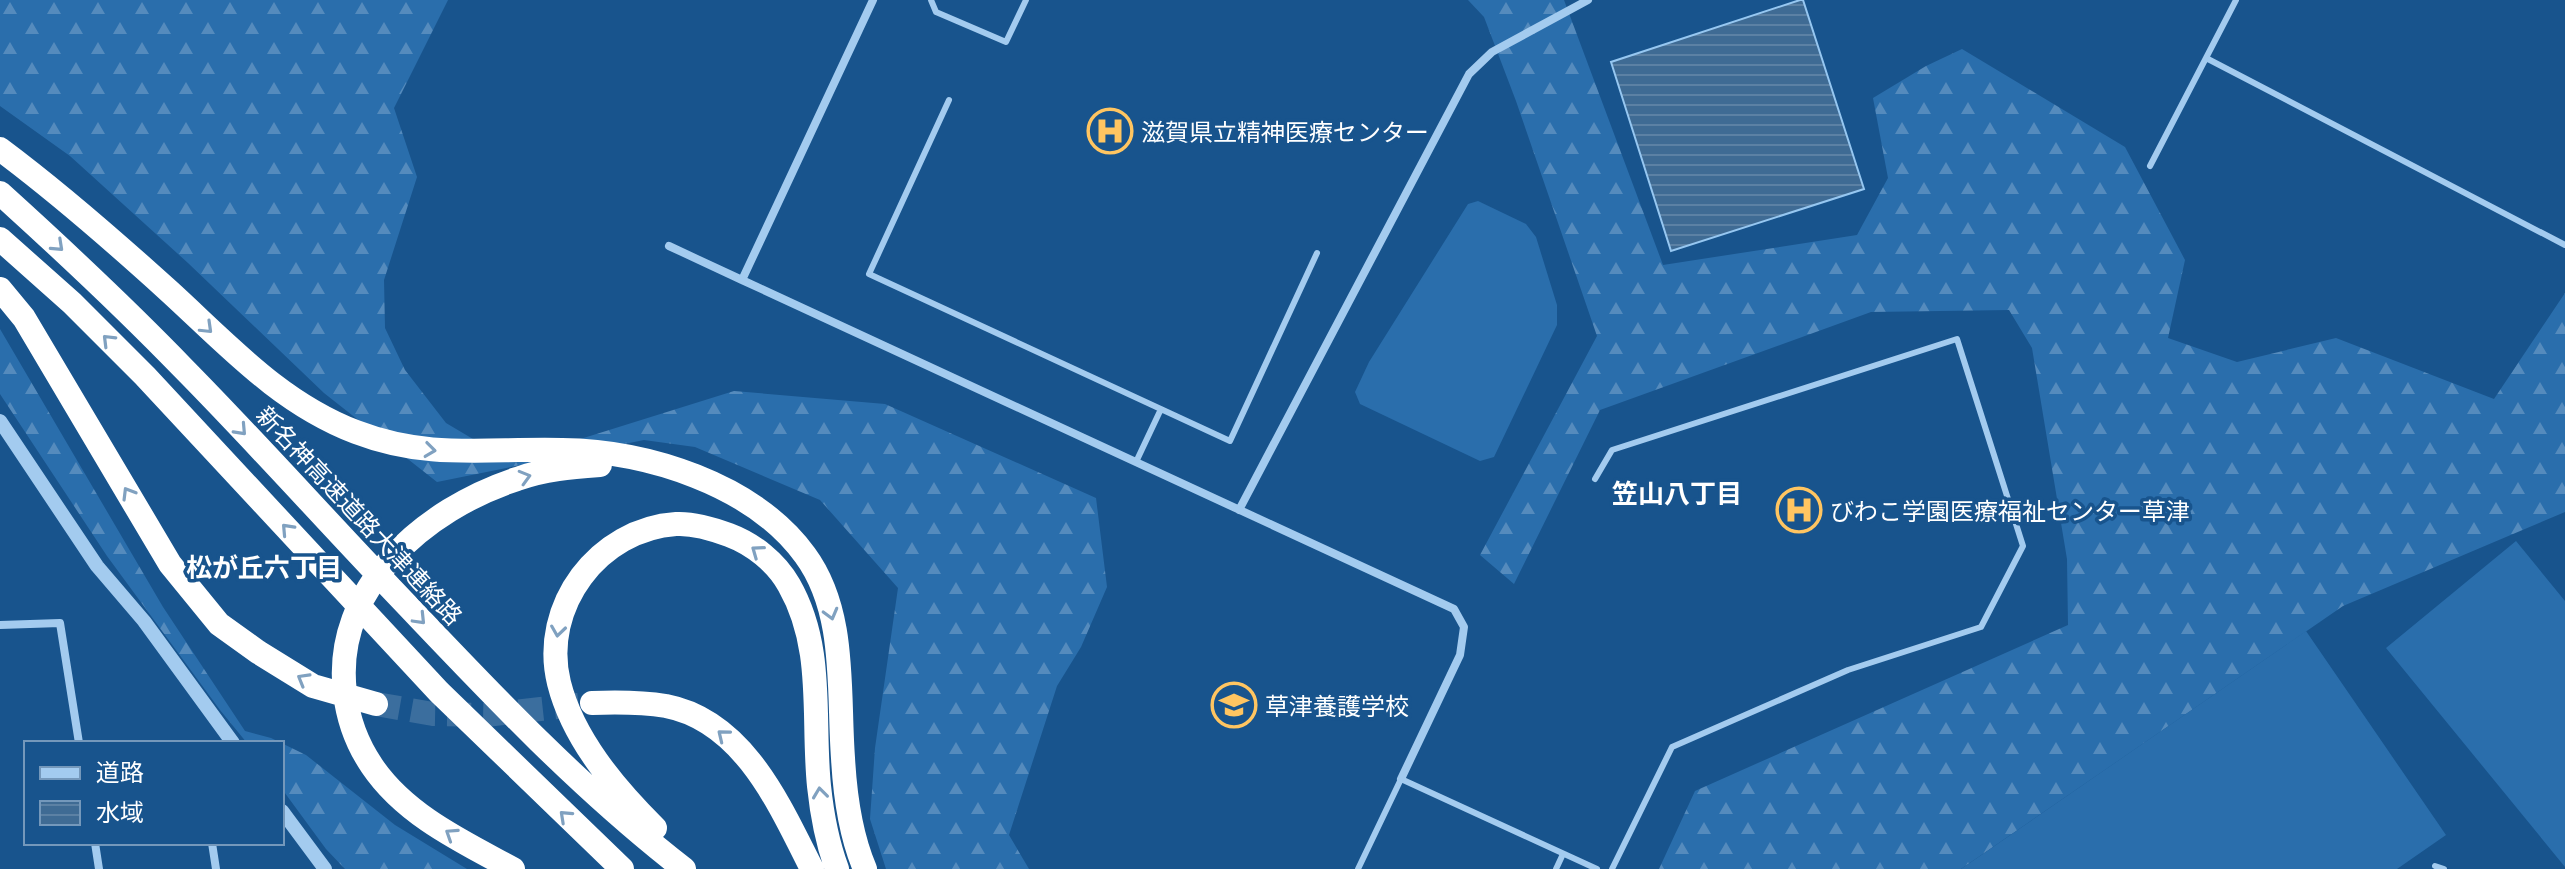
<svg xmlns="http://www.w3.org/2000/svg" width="2565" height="869" font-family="Lato,'Noto Sans JP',sans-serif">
  <defs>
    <pattern id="forest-firs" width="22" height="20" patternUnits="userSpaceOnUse" patternTransform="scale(2)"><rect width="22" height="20" fill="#2a6eac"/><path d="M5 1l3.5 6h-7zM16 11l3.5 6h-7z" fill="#558bbd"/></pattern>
    <pattern id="water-rules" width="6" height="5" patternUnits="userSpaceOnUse" patternTransform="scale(2)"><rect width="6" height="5" fill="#3f6b94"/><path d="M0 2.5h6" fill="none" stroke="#5c81a4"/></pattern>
  </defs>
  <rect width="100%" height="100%" fill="#18548d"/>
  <path fill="url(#forest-firs)" d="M0,0h448l-54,108 23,69 -33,103 1,48 20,42 41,53 64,38 224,-70 151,13 211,94 11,89 -26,60 -24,39 -48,149 20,34h-143l-16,-50 5,-71 23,-160 -78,-88 -125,-53 -51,-7 -207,42 -113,-89 -136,-130 -118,-107 -70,-50z
    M1468,0h96l99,265 194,-30 31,-57 -15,-80 53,-32 36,-17 163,98 60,113 -17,78 69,24 99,-24 158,61 71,-106v219l-222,94 -382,263h-302l36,-78 373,-166 -1,-66 -35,-211 -23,-38 -138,2 -271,98 -86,174 -34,-29 117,-219 -81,-235 -32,-84z
    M0,329l163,278 82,124 26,7 35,17 89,70 72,44h-122l-19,-20 -44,-60v-46h-35l-27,-33 -113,-154 -107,-162z"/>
  <path fill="#2a6eac" d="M1478,201l48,23 10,13 21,68v20l-63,132 -14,4 -120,-57 -5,-12 14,-30 99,-158z
    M2516,541l49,60v266l-179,-219z
    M2306,631l140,204 -49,34h-436z"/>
  <path fill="url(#water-rules)" stroke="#96c7f1" stroke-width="2" d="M1800,0h3l61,189 -193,62 -60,-189z"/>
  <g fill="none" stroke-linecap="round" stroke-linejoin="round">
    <path stroke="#3b6e9e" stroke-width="24" stroke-dasharray="24 12" stroke-linecap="butt" d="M376,704l57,10 53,1 100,-11"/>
    <path stroke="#a3cbef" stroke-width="6" d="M931,0l5,12 70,30 20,-42
      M2206,58l359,187
      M949,100l-80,174 361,167 87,-188
      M2150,166l86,-166
      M1136,462l25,-53
      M1595,479l17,-29 345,-111 66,207 -42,81 -133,43 -176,77 -60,122
      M2435,866l9,3
      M1358,869l43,-90 196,90
      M1556,869l7,-15"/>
    <path stroke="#a3cbef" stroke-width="8" d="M873,0l-131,280 712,329 10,18 -4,28 -59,124
      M669,246l73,34
      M1239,510l230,-436 23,-22 96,-52
      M0,625l60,-2 19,120
      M95,843l4,26
      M212,843l4,26"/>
    <path stroke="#a3cbef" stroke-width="14" d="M0,421l97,145 47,55 89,122
      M282,811l43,58"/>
    <path stroke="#fff" stroke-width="24" d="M0,149c59,44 115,93 170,143 58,53 110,111 186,140 73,28 131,16 206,18 85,1 191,34 243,105 42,57 33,136 38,203 2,37 7,76 22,111
      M0,193c63,57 125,115 184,176 75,76 146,156 220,233 89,94 178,188 280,267
      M0,239l72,64 73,73 294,316 183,177
      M0,289l24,29 146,246 49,60 39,28 55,34 63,18
      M592,703c25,-1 49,-1 74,3 78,15 114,100 146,163
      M655,828c-40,-40 -82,-89 -96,-145 -19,-77 40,-154 117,-159 17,-1 37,5 53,11 24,9 47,27 60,50 36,63 23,132 30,201 3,29 8,56 18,83
      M513,869c-50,-27 -108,-54 -141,-103 -15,-22 -24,-47 -27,-73 -13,-105 80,-184 172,-214 27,-10 55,-12 83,-14"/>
  </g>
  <defs><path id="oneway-chevron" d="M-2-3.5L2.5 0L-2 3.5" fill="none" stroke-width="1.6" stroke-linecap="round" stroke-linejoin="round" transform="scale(2)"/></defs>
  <g stroke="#80a1c0">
    <use href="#oneway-chevron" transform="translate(58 246) rotate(43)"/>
    <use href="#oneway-chevron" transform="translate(207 328) rotate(44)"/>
    <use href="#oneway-chevron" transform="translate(108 340) rotate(-135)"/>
    <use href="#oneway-chevron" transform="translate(241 430) rotate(47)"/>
    <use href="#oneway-chevron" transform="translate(430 450) rotate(7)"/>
    <use href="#oneway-chevron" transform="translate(525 477) rotate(-16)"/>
    <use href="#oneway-chevron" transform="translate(128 493) rotate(-121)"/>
    <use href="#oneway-chevron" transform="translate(287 529) rotate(-133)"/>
    <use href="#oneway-chevron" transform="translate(757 551) rotate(-144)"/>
    <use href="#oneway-chevron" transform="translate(831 614) rotate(75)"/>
    <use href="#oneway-chevron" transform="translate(420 619) rotate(46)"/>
    <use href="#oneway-chevron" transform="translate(558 631) rotate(98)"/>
    <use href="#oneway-chevron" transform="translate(303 679) rotate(-150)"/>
    <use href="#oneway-chevron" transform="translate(723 735) rotate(-141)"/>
    <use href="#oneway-chevron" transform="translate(820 793) rotate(-97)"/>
    <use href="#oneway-chevron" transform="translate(565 816) rotate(-137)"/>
    <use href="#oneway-chevron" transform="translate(451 834) rotate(-147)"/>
  </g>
  <defs>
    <g id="hospital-ring" transform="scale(2.3)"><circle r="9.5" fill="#18548d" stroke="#ffc561" stroke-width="1.5"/><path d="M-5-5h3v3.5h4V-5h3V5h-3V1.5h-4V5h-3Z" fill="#ffc561"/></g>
    <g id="school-ring" transform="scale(2.3)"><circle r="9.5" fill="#18548d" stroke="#ffc561" stroke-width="1.5"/><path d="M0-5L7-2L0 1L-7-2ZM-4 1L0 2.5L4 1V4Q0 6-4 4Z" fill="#ffc561"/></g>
  </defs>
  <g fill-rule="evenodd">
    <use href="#hospital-ring" x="1110" y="131"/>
    <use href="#hospital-ring" x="1799" y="510"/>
    <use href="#school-ring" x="1234" y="705"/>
  </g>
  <g text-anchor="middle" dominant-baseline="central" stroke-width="7" stroke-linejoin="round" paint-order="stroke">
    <g font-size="24" fill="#fff" stroke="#18548d" text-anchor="start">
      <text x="1141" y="131">滋賀県立精神医療センター</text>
      <text x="1830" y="510">びわこ学園医療福祉センター草津</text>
      <text x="1265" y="705">草津養護学校</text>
    </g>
    <g font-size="24" fill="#fff" stroke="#18548d">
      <text transform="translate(360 515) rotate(47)">新名神高速道路大津連絡路</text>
    </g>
    <g font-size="26" font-weight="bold" fill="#fff" stroke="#18548d">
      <text x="1677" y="493">笠山八丁目</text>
      <text x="264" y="567">松が丘六丁目</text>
    </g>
  </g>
  <rect x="24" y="741" width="260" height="104" fill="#18548d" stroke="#7498bb" stroke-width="2"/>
  <rect x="40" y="767" width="40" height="12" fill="#a3cbef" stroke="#7498bb" stroke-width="2"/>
  <text x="96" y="781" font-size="24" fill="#ffffff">道路</text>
  <rect x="40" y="801" width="40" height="24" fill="url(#water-rules)" stroke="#7498bb" stroke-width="2"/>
  <text x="96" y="821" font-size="24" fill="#ffffff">水域</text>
</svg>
